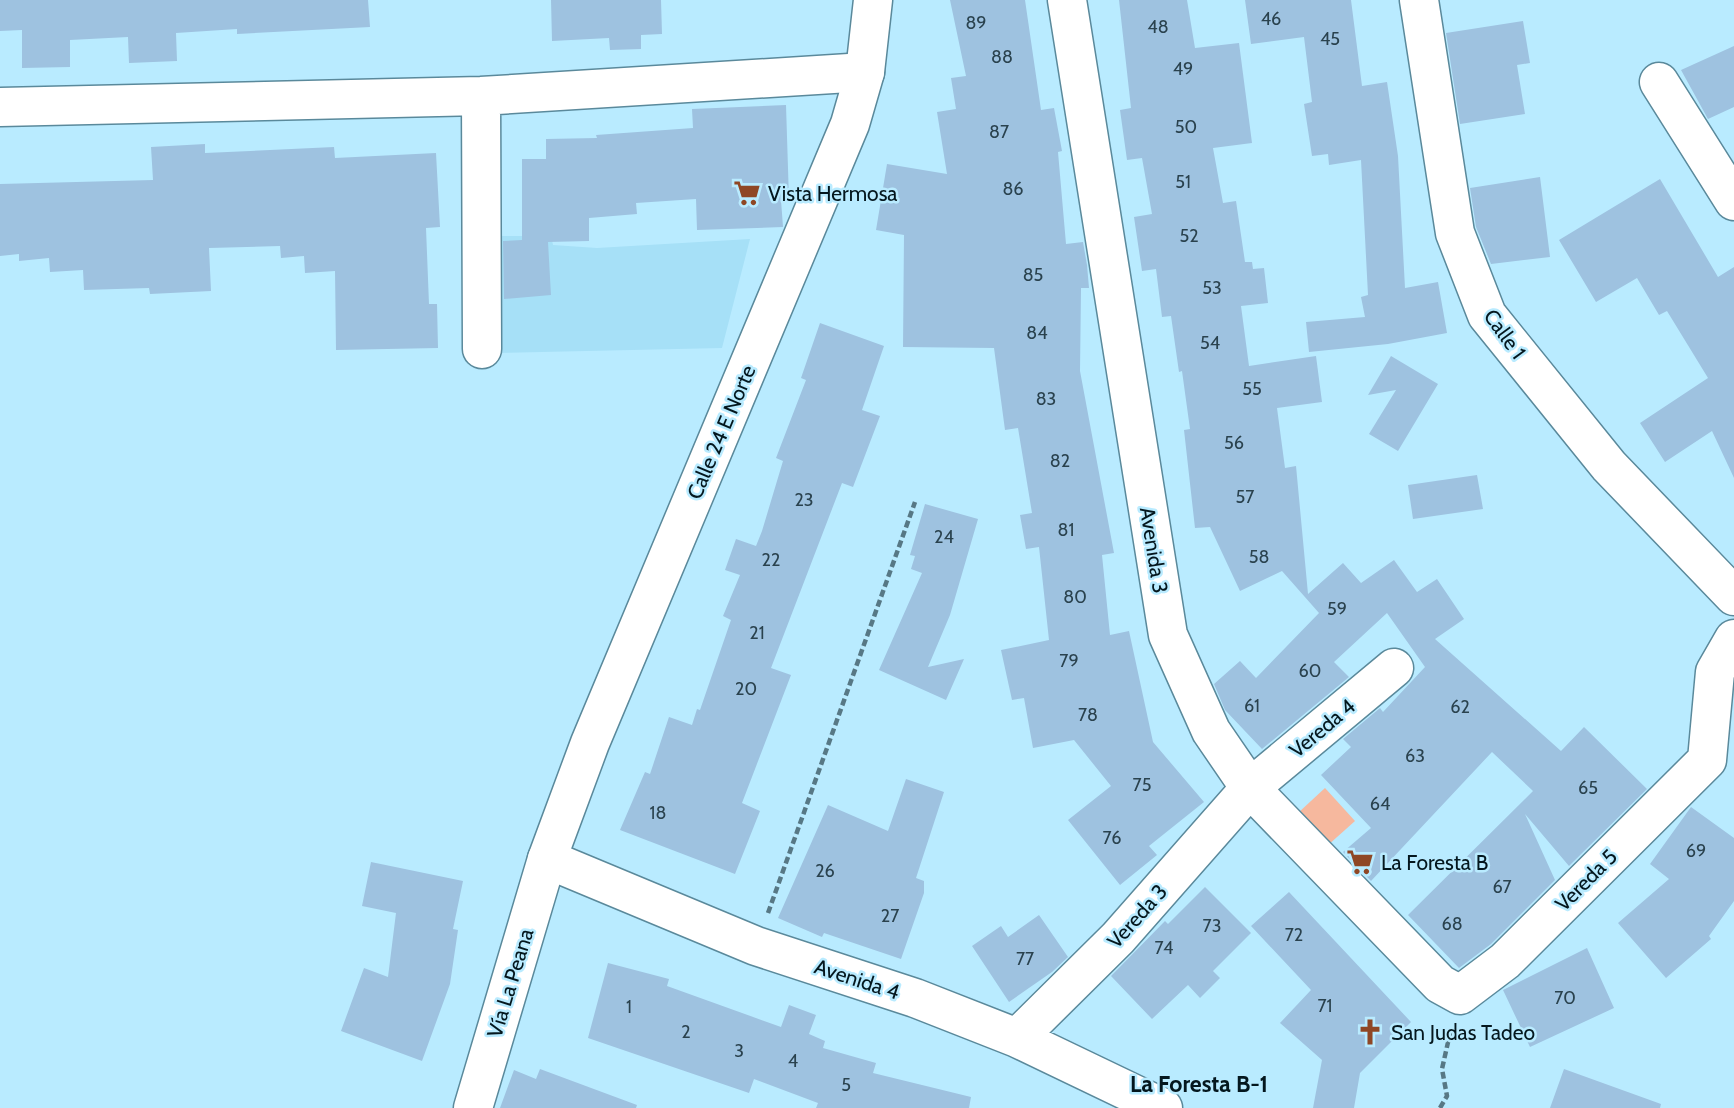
<svg xmlns="http://www.w3.org/2000/svg" width="1734" height="1108" font-family="Cabin,sans-serif">
  <rect width="100%" height="100%" fill="#b9ebff"/>
  <path fill="#a6e0f7" d="M491,236h60l2,9 44,3 153,-9 -28,109 -228,5z"/>
  <path fill="#f6b89e" d="M1325,788l30,33 -28,25 -29,-33z"/>
  <path fill="#9ec2e0" d="M0,0h368l2,27 -133,7v-5l-61,4 1,28 -48,2 -1,-26 -58,3v27l-48,1v-38l-22,1z
    M551,0h110l1,34 -21,1v14l-31,1 -1,-12 -57,3z
    M950,0h75l16,110 13,-2 8,43 -4,1 8,92 17,-2 4,23 2,23h-8l-1,83 34,182 -12,2 8,80 19,-4 24,111 51,60 -55,44 8,9 -37,30 -52,-65 43,-34 -37,-46 -41,8 -9,-50 -12,2 -11,-50 48,-10 -10,-93 -13,2 -6,-34 12,-2 -14,-85 -13,2 -11,-82 -91,-1 1,-112 -28,-5 11,-66 60,10 -10,-62 19,-3 -5,-31 15,-2z
    M1119,0h68l8,48 44,-5 13,100 -39,5 10,55 13,-2 9,61h7l1,7 11,-1 4,35 -27,3 8,60 67,-10 6,46 -45,6 8,60 11,-2 12,128 35,-31 18,20 33,-23 23,32 20,-13 27,40 -29,20 126,112 23,-24 63,62 -78,77 -44,-52 30,66 -64,64 -32,24 -51,-53 125,-124 -41,-39 -121,129 -28,-29 28,-24 -50,-53 30,-28 -8,-8 37,-31 3,4 42,-45 -38,-54 -53,49 15,15 -87,72 -37,-39 -11,-26 26,-23 16,17 63,-65 -37,-42 -42,20 -30,-64 -15,1 -11,-98 6,-1 -8,-58 -3,1 -8,-56 -9,1 -6,-48 -14,2 -8,-54 18,-3 -10,-56 -15,2 -7,-50 11,-2z
    M1245,0h106l11,86 25,-4 11,74 7,132 33,-6 9,51 -59,11 -79,8 -3,-30 59,-5 -4,-20 7,-2 -7,-135 -32,5 -1,-11 -16,2 -8,-52 8,-2 -8,-65 -53,7z
    M1523,21l7,42 -13,2 8,49 -65,10 -14,-91z
    M1734,46v61l-26,12 -27,-49z
    M786,105l3,95h-8l2,27 -86,3 -1,-31 -60,4 1,11 -48,4v23l-41,1 3,53 -47,4 -1,-58 19,-1v-81h24v-20l51,-1 -1,-3 97,-7 -1,-19z
    M205,144v9l129,-6 1,11 101,-5 4,74 -14,1 3,76h8l1,44 -102,2 -1,-79 -30,2 -1,-17 -23,2 -1,-12 -71,2 2,43 -61,3 -1,-6 -65,2 -1,-20 -33,2 -1,-14 -30,3v-7l-19,2v-72l153,-4 -2,-33z
    M1540,177l10,80 -59,7 -15,-37 -6,-39z
    M1660,179l58,98 16,-10v211l-22,-47 -47,31 -25,-39 68,-45 -41,-67 -8,4 -22,-37 -41,24 -37,-62z
    M820,323l64,23 -22,64 18,6 -27,71 -11,-4 -71,185 20,7 -49,128 18,8 -25,63 -115,-44 25,-58 5,2 19,-57 23,8 5,-16 3,1 31,-90 -8,-4 17,-41 -15,-5 11,-31 20,7 6,-15 21,-70 -7,-3 30,-78 -5,-2z
    M1391,356l47,28 -40,67 -29,-17 27,-44 -28,5z
    M1477,475l6,34 -70,10 -5,-34z
    M925,504l53,15 -28,96 -22,52 36,-8 -18,41 -67,-30 43,-97 -11,-4 4,-13 -5,-1z
    M906,779l38,13 -28,86 8,3v12l-23,66 -77,-26 -2,4 -44,-19 50,-113 60,26z
    M1691,807l43,31v63l-25,35 2,3 -45,39 -48,-55 51,-44 -19,-15z
    M371,862l92,19 -10,48 5,1 -8,54 -28,77 -81,-30 23,-63 24,9 8,-64 -34,-7z
    M1205,887l46,46 -38,38 7,7 -20,20 -12,-13 -36,34 -41,-43 54,-55 3,3z
    M1289,892l122,130 -51,51 -6,35h-41l9,-48 -42,-37 31,-33 -60,-64z
    M1039,915l29,42 -16,15 -43,30 -37,-56 29,-20 7,11z
    M1587,948l27,60 -84,39 -27,-57z
    M608,963l61,16 -2,7 114,41 8,-22 27,10 -7,19 16,7 -2,7 53,15 -3,10 98,24 -2,11h-153l2,-5 -64,-24 -5,14 -161,-55z
    M540,1069l97,36 -1,3h-136l14,-38 22,9z
    M1564,1069l97,35 -1,4h-110z"/>
  <g fill="none" stroke-linecap="round" stroke-linejoin="round">
    <g stroke="#5a899b" stroke-width="41">
      <path id="minor" d="M1067,0l101,635 43,96 39,57 190,196 20,11 45,-34 202,-201 8,-88 19,-33
        M1419,0l36,233 32,82 122,151 125,130
        M1659,82l75,119
        M481,96l1,253
        M0,107l481,-11 384,-24
        M1017,1038l101,-100 132,-150 144,-120
        M473,1108l74,-249 209,87 159,52 102,40 146,70"/>
    </g>
    <g stroke="#5a899b" stroke-width="41">
      <path id="major" d="M547,859l43,-116 260,-619 15,-52 8,-72"/>
    </g>
    <path stroke="#577885" stroke-width="4.5" stroke-dasharray="7 3.5" stroke-linecap="butt" d="M768,913l147,-411
      M1440,1108l7,-12 -5,-27 9,-40"/>
    <use href="#minor" stroke="#fff" stroke-width="38"/>
    <use href="#major" stroke="#fff" stroke-width="38"/>
  </g>
  <defs>
    <g id="supermarket-bare" transform="scale(2.1)"><path d="M-6-5.5h2.5l.6 2H6L4.5 2H-2.5L-4.4-4H-6ZM-1.5 3.2a1.3 1.3 0 1 0 .1 0ZM3 3.2a1.3 1.3 0 1 0 .1 0Z" fill="#8f4725" stroke="#b9ebff" stroke-width="2.5" paint-order="stroke"/></g>
    <g id="church-bare" transform="scale(2.1)"><path d="M-1.2-6h2.4v3.5h3.3v2.4h-3.3V6h-2.4V-.1h-3.3v-2.4h3.3Z" fill="#8f4725" stroke="#b9ebff" stroke-width="2.5" paint-order="stroke"/></g>
  </defs>
  <g fill-rule="evenodd">
    <use href="#supermarket-bare" x="747" y="193"/>
    <use href="#supermarket-bare" x="1360" y="862"/>
    <use href="#church-bare" x="1370" y="1032"/>
  </g>
  <g text-anchor="middle" dominant-baseline="central" stroke-width="5" stroke-linejoin="round" paint-order="stroke">
    <g font-size="18" fill="#2a424e">
      <text x="1271" y="19">46</text>
      <text x="976" y="23">89</text>
      <text x="1158" y="27">48</text>
      <text x="1330" y="39">45</text>
      <text x="1002" y="57">88</text>
      <text x="1183" y="69">49</text>
      <text x="1186" y="127">50</text>
      <text x="999" y="132">87</text>
      <text x="1183" y="182">51</text>
      <text x="1013" y="189">86</text>
      <text x="1189" y="236">52</text>
      <text x="1033" y="275">85</text>
      <text x="1212" y="288">53</text>
      <text x="1037" y="333">84</text>
      <text x="1210" y="343">54</text>
      <text x="1252" y="389">55</text>
      <text x="1046" y="399">83</text>
      <text x="1234" y="443">56</text>
      <text x="1060" y="461">82</text>
      <text x="1245" y="497">57</text>
      <text x="804" y="500">23</text>
      <text x="1066" y="530">81</text>
      <text x="944" y="537">24</text>
      <text x="1259" y="557">58</text>
      <text x="771" y="560">22</text>
      <text x="1075" y="597">80</text>
      <text x="1337" y="609">59</text>
      <text x="757" y="633">21</text>
      <text x="1069" y="661">79</text>
      <text x="1310" y="671">60</text>
      <text x="746" y="689">20</text>
      <text x="1252" y="706">61</text>
      <text x="1460" y="707">62</text>
      <text x="1088" y="715">78</text>
      <text x="1415" y="756">63</text>
      <text x="1142" y="785">75</text>
      <text x="1588" y="788">65</text>
      <text x="1380" y="804">64</text>
      <text x="658" y="813">18</text>
      <text x="1112" y="838">76</text>
      <text x="1696" y="851">69</text>
      <text x="825" y="871">26</text>
      <text x="1502" y="887">67</text>
      <text x="890" y="916">27</text>
      <text x="1452" y="924">68</text>
      <text x="1212" y="926">73</text>
      <text x="1294" y="935">72</text>
      <text x="1164" y="948">74</text>
      <text x="1025" y="959">77</text>
      <text x="1565" y="998">70</text>
      <text x="1325" y="1006">71</text>
      <text x="629" y="1007">1</text>
      <text x="686" y="1032">2</text>
      <text x="739" y="1051">3</text>
      <text x="793" y="1061">4</text>
      <text x="846" y="1085">5</text>
    </g>
    <g font-size="21" fill="#04171e" stroke="#b9ebff" text-anchor="start">
      <text x="768" y="193">Vista Hermosa</text>
      <text x="1381" y="862">La Foresta B</text>
      <text x="1391" y="1032">San Judas Tadeo</text>
    </g>
    <g font-size="21" fill="#04171e" stroke="#b9ebff">
      <text transform="translate(1505 334) rotate(54)">Calle 1</text>
      <text transform="translate(721 432) rotate(-67)">Calle 24 E Norte</text>
      <text transform="translate(1154 550) rotate(81)">Avenida 3</text>
      <text transform="translate(1322 728) rotate(-40)">Vereda 4</text>
      <text transform="translate(1586 880) rotate(-45)">Vereda 5</text>
      <text transform="translate(1137 916) rotate(-48)">Vereda 3</text>
      <text transform="translate(857 979) rotate(18)">Avenida 4</text>
      <text transform="translate(510 983) rotate(-73)">Vía La Peana</text>
    </g>
    <g font-size="23" font-weight="bold" fill="#04171e" stroke="#b9ebff">
      <text x="1199" y="1084">La Foresta B-1</text>
    </g>
  </g>
</svg>
